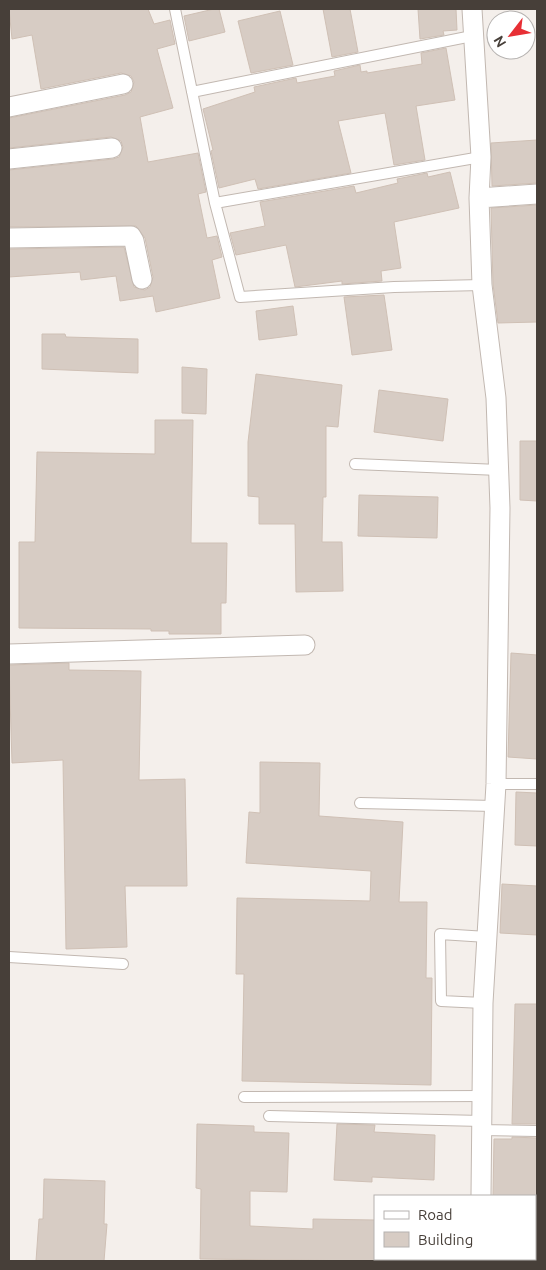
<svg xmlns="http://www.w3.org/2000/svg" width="546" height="1270" font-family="Ubuntu,sans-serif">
  <rect width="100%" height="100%" fill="#f4efeb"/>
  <path fill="#d7ccc4" stroke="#cfc0b5" d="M 9,9 L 148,9 L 154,24 L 170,20 L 175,44 L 157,49 L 173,108 L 140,117 L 148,162 L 198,153 L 206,192 L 198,194 L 207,238 L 217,236 L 222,257 L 212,260 L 220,298 L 156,312 L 153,296 L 120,301 L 116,276 L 81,280 L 80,272 L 9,277 L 9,249 L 124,247 L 134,287 L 145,290 L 150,287 L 153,277 L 145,238 L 136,226 L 9,227 L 9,170 L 113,159 L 119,157 L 123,147 L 121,141 L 111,137 L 9,148 L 9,118 L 125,95 L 131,92 L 134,82 L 131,76 L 121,73 L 41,89 L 32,35 L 12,39 Z
    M 214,9 L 219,9 L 225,32 L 189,41 L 184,16 Z
    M 323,9 L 350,9 L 358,52 L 332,57 Z
    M 418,9 L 456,9 L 457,30 L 443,31 L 444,35 L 420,39 Z
    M 280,11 L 293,65 L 251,73 L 238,21 Z
    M 446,48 L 455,100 L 416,106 L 425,160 L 394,165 L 385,113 L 338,121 L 351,173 L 258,189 L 255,179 L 219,188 L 211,151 L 213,150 L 203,109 L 255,92 L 254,87 L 296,78 L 297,83 L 335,76 L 334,71 L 360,65 L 361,72 L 367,71 L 367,73 L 422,64 L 421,53 Z
    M 537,140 L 537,183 L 492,186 L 491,143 Z
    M 450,172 L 459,208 L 394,222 L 401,268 L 381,271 L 382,281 L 342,284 L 342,281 L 295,287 L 286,245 L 236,255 L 230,233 L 265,226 L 260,202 L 354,186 L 356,193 L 398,183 L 397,179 L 427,173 L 428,177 Z
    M 537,205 L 537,322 L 498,323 L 493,284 L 491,208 Z
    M 384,295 L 392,350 L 352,355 L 344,297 Z
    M 293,306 L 297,335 L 259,340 L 256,311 Z
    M 42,334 L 65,334 L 66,337 L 138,339 L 138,373 L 42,369 Z
    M 182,367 L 207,369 L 206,414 L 182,413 Z
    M 256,374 L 342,385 L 338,427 L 326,426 L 326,497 L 323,497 L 322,542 L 342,542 L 343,591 L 296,592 L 295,524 L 259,524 L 259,497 L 248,496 L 248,442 Z
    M 379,390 L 448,399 L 443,441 L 374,432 Z
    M 155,420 L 193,420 L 191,543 L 227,543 L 226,603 L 221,603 L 221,634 L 169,634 L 169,631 L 151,631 L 151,629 L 19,628 L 19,542 L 35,542 L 37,452 L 155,454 Z
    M 520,441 L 537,441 L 537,501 L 520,500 Z
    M 359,495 L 438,497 L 437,538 L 358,536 Z
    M 511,653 L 537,655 L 537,759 L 508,757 Z
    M 69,663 L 69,670 L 141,671 L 139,780 L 185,779 L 187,886 L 125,886 L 127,947 L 66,949 L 63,760 L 12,763 L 9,665 Z
    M 260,762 L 320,763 L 319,816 L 403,822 L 399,902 L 427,902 L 426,978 L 432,978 L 431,1085 L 242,1081 L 244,974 L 236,974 L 237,898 L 370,901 L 371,871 L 246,863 L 249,812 L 260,813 Z
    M 516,792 L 537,793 L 537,846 L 515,845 Z
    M 502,884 L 537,886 L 537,935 L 500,933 Z
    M 515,1004 L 537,1004 L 537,1124 L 512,1124 Z
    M 197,1124 L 254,1126 L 254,1132 L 289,1133 L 287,1192 L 250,1191 L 250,1226 L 313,1229 L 313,1219 L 375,1220 L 375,1261 L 200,1259 L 201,1189 L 196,1188 Z
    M 337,1124 L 375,1125 L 374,1132 L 435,1135 L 434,1180 L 372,1177 L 372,1182 L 334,1180 Z
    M 512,1137 L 537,1138 L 537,1196 L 493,1196 L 494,1139 L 512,1139 Z
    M 44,1179 L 105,1181 L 104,1224 L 107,1224 L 104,1261 L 36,1261 L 39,1219 L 43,1219 Z"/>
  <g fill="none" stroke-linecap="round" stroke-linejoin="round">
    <g stroke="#c2b8b1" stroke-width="12">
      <path id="service" d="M 175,9 L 215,203 L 481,157
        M 192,92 L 472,36
        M 215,203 L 240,297 L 394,287 L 482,285
        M 355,464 L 499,470
        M 496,784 L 537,784
        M 360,803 L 494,806
        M 9,957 L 123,964
        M 483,1003 L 441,1001 L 440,934 L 487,937
        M 244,1097 L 482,1096
        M 269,1116 L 482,1121
        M 481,1130 L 537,1131
        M 480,1260 L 537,1261"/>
    </g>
    <g stroke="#c2b8b1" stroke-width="21">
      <path id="minor" d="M 472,9 L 481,157 L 479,198 L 482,285 L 496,398 L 500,508 L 496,784 L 483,1003 L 481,1196
        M 9,107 L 123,84
        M 9,159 L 112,148
        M 479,198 L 537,194
        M 9,238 L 131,236 L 134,241 L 142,279
        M 9,654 L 305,645
        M 480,1261 L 480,1259"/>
    </g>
    <use href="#service" stroke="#fff" stroke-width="10"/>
    <use href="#minor" stroke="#fff" stroke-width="19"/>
  </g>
  <rect width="546" height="1270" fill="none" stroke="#473f39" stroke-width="20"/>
  <rect x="374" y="1195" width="162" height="65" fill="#ffffff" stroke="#b5b2b0"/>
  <rect x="384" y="1211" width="25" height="8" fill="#ffffff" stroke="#b5b2b0"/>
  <text x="418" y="1220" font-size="15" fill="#473f39">Road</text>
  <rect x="384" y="1232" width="25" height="15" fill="#d7ccc4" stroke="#b5b2b0"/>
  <text x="418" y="1245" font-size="15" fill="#473f39">Building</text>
  <g transform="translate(511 35) rotate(239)"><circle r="24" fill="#ffffff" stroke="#b5b2b0"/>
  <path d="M0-4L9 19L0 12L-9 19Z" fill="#e72f35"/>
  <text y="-8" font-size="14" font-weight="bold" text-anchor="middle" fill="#473f39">N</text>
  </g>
</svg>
